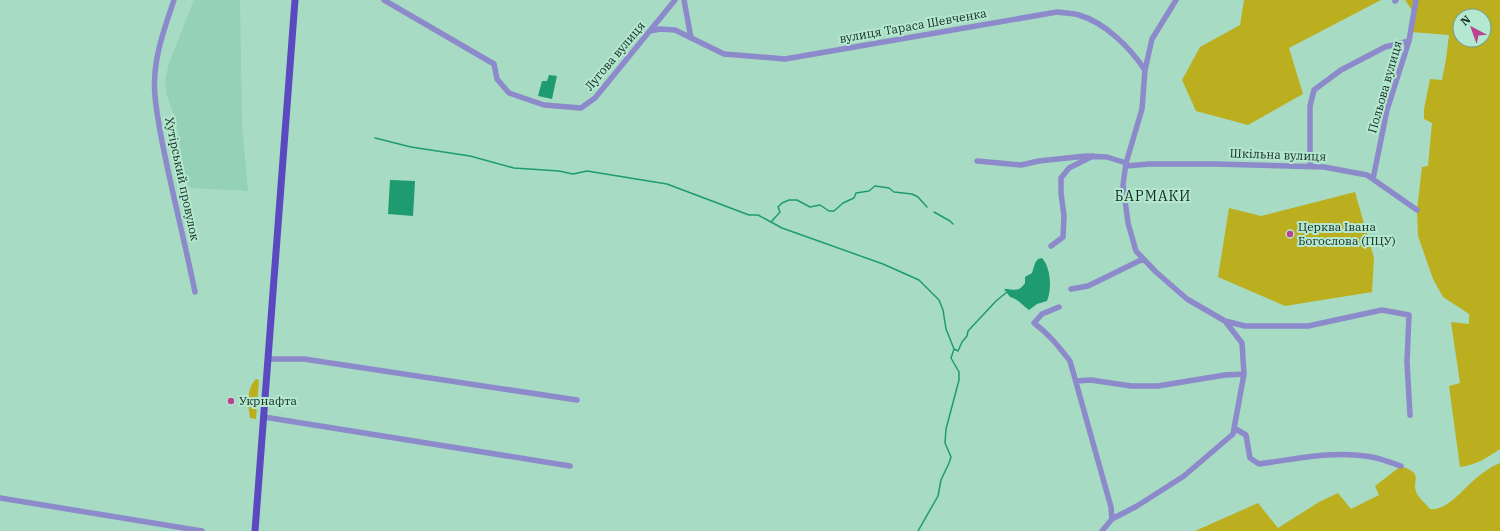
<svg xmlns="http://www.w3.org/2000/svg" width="1500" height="531" font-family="'IBM Plex Serif',serif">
  <rect width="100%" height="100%" fill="#a7dbc3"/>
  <path fill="#94d1b5" d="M 194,0 L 240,0 L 242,126 L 248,191 L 191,188 L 186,183 L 176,121 L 167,96 L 165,81 L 169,63 Z"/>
  <path fill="#bbaf20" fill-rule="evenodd" d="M 1244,0 L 1381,0 L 1289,48 L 1303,94 L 1248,125 L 1196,111 L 1182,80 L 1200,47 L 1240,25 Z
    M 1405,0 L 1500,0 L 1500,449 C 1487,458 1476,465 1460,467 L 1449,386 L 1460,383 L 1451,322 L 1469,324 L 1469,314 L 1443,297 L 1433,279 L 1418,236 L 1417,210 L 1422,167 L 1428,166 L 1432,123 L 1424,119 L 1424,109 L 1430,79 L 1442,80 L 1446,59 L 1449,35 L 1411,32 L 1416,16 ZM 1460,16 L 1484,16 L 1484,40 L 1460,40 Z
    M 1355,192 L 1374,258 L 1372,292 L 1285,306 L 1218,277 L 1229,208 L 1261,216 Z
    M 256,379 L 259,380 L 256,419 L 250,418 C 248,405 246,389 256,379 Z
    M 1500,463 L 1500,531 L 1195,531 L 1258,503 L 1278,528 L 1319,502 L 1338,493 L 1351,509 L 1379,495 L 1375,486 L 1401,466 C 1426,475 1410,480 1417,494 C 1420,499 1426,504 1430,509 C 1447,511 1462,490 1474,480 C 1482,473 1490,467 1500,463 Z"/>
  <path fill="#1e9b71" d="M 549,75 L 557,76 L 552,99 L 538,96 L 542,81 L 547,81 Z
    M 390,180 L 415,181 L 413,216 L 388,214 Z
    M 1042,258 C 1051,268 1052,289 1047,301 L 1037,304 L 1029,310 C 1022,305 1018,299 1010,297 L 1004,289 C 1015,289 1018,293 1025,283 L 1025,277 L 1032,273 L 1035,263 L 1038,259 Z"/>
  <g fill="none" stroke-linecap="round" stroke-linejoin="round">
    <path stroke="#1e9b71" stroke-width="1.5" d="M 375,138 L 411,147 L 470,156 L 514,168 L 559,171 L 573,174 L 587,171 L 667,184 L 749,215 L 758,215 L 782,228 L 883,264 L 919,280 L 939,300 L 943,310 L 946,329 L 954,349 L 951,358 L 959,372 L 959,380 L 946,429 L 945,443 L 951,457 L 949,463 L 941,480 L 938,496 L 918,531
      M 934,212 L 950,221 L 953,224
      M 771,222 L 780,212 L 778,207 L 782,203 L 789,200 L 797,200 L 810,207 L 820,205 L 829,211 L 834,211 L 843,203 L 854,198 L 856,193 L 869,191 L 875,186 L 889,188 L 894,192 L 912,194 L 918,197 L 927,207
      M 954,349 L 958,351 L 962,342 L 967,336 L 968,331 L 996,301 L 1007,292"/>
    <path stroke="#8c8acb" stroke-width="5.5" d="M 174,0 C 166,24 157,48 155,73 C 153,93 157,112 160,131 C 170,185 184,238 195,292
      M 384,0 L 494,64 L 497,79 L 509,93 L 544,105 L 581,108 L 595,98 L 675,0
      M 684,0 L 691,38
      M 1395,1 L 1396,0
      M 650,31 L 660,29 L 675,30 L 724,54 L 785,59 L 1057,12 C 1064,13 1072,13 1079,15 C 1106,23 1130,48 1145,70
      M 977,161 L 1021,165 L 1039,161 L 1086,156 L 1107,157 L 1126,163
      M 1126,166 L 1149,164 L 1214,164 L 1324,167 L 1367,175 L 1417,210
      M 1310,166 L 1310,106 L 1314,90 L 1341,70 L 1385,47 L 1409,41
      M 1373,179 L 1387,110 L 1409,41 L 1416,0
      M 1051,246 L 1063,237 L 1064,216 L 1061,193 L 1061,178 L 1069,168 L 1093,156
      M 1071,289 L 1088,286 L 1143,259
      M 1059,307 L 1042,314 L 1034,323 C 1049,334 1059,347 1070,361 L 1111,507 L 1112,519
      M 1225,321 L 1245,326 L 1308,326 L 1382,310 L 1409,315 L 1407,362 L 1410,415
      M 268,359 L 304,359 L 577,400
      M 1076,381 L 1091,380 L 1131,386 L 1158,386 L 1225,375 L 1244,374
      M 264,417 L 570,466
      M 1234,428 L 1246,435 L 1250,458 L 1259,464 C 1296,459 1335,450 1372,457 C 1382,459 1392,463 1401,466
      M 0,498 L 202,531
      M 1102,531 L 1112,519 L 1137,506 L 1184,476 L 1233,434 L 1244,374 L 1242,343 L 1225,321 L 1187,299 L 1156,272 L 1136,251 L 1128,223 L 1123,185 L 1126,163 L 1142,109 L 1145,70 L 1152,39 L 1176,0"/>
    <path stroke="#5b49c2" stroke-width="7" d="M 255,531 L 295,0"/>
  </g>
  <g fill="#bd4191" stroke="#b4e8d0" stroke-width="1.5">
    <circle cx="1290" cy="234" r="4"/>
    <circle cx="231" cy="401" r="4"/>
  </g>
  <g text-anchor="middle" stroke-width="4" stroke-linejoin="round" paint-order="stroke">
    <g font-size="12" fill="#152920" stroke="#b4e8d0">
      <text transform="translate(913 26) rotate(-10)" y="4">вулиця Тараса Шевченка</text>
      <text transform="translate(615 56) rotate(-50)" y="4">Лугова вулиця</text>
      <text transform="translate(1385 87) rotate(-74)" y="4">Польова вулиця</text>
      <text transform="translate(1278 155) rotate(2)" y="4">Шкільна вулиця</text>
      <text transform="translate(182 179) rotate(78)" y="4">Хутірський провулок</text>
    </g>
    <g font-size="12" fill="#152920" stroke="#b4e8d0" text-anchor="start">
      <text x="1298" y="231">Церква Івана<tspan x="1298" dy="14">Богослова (ПЦУ)</tspan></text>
      <text x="239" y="405">Укрнафта</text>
    </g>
    <g font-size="14" letter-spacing="1" fill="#152920" stroke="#b4e8d0">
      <text x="1153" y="201">БАРМАКИ</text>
    </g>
  </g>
  <g transform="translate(1472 28) rotate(319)"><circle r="19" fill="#b4e8d0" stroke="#749c8a"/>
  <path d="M0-3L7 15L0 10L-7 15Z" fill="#bd4191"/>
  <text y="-6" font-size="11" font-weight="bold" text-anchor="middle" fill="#152920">N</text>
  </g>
</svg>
